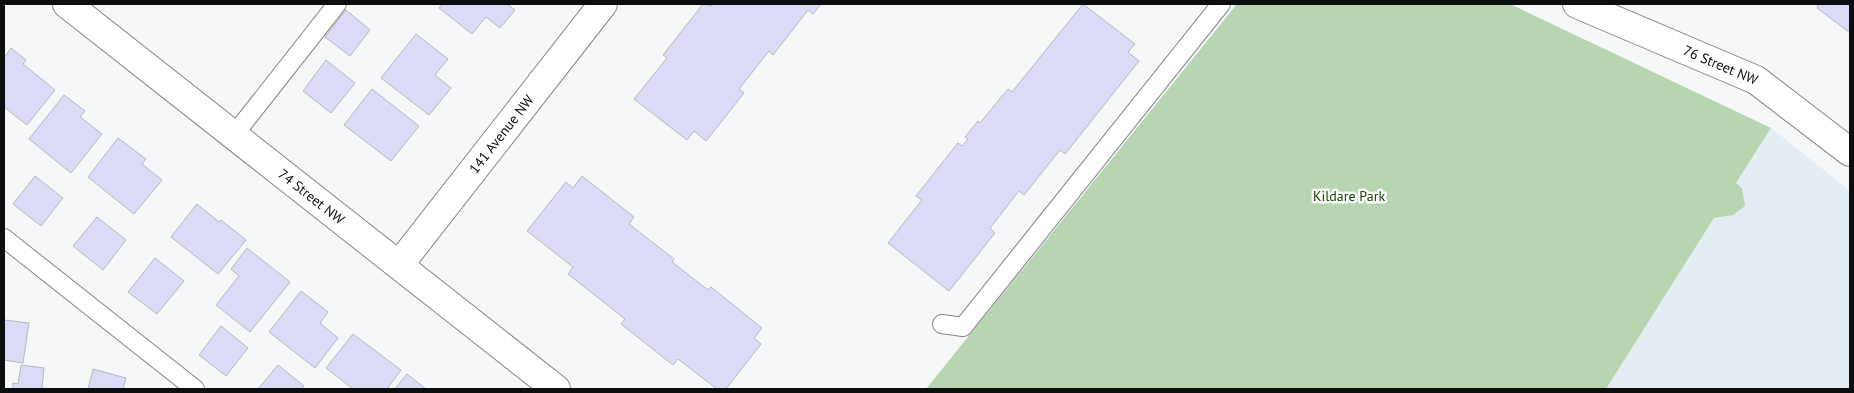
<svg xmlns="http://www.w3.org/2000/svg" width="1854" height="393" font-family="'PT Sans',sans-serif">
  <rect width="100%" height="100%" fill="#f5f7f9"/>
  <path fill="#e4edf3" d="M 1771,128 L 1850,191 L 1850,389 L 1606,389 Z"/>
  <path fill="#b8d5b1" d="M 1237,4 L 1510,4 L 1771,128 L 1736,183 L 1742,188 L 1745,206 L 1733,215 L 1714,218 L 1606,389 L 926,389 Z"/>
  <path fill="#dadbf7" stroke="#b7b7ba" d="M 442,4 L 507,4 L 515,10 L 500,28 L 486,17 L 472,34 L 439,8 Z
    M 703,4 L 711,6 L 712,4 L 821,4 L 813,14 L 808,10 L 773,55 L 769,51 L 739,89 L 744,93 L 706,141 L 694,131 L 687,140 L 634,99 L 667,58 L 663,55 Z
    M 1083,4 L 1135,44 L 1128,52 L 1139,61 L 1065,154 L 1060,150 L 1024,195 L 1019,191 L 990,228 L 995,233 L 949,291 L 888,243 L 922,200 L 916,196 L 958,143 L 962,146 L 968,139 L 965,137 L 978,121 L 980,123 L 1008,89 L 1012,92 Z
    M 1817,4 L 1850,4 L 1850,33 L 1817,8 L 1818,5 Z
    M 346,10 L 370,30 L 350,56 L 325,37 Z
    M 416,34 L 448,59 L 435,75 L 451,88 L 429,115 L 381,78 Z
    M 11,48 L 26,60 L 23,64 L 55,90 L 27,125 L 4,107 L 4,58 Z
    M 326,60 L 355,83 L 331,113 L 303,91 Z
    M 372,89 L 419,126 L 391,161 L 344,125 Z
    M 64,95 L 85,111 L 80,117 L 102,134 L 71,173 L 29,139 Z
    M 118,138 L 146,159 L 142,164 L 162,180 L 134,214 L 88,177 Z
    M 35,176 L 63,198 L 41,226 L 13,204 Z
    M 582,176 L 634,217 L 629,224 L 674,259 L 672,262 L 708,290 L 711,287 L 762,328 L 754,338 L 761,344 L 726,389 L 717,389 L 678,359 L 673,365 L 621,324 L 625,319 L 568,274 L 573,267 L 527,231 L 566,182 L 573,188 Z
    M 197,204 L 219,222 L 221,220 L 246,240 L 218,274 L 171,237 Z
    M 97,217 L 126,240 L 103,270 L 73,246 Z
    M 247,248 L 290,282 L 250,332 L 216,305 L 239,276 L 231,269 Z
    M 155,258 L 184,281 L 157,314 L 128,292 Z
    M 301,291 L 328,312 L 320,323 L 338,338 L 315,368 L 269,332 Z
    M 4,320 L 29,323 L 23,363 L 4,360 Z
    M 221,326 L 248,348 L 226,376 L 199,355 Z
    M 353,334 L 401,370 L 387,389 L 353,389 L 326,368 Z
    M 21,365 L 44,368 L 42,388 L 50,389 L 13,389 L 13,383 L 18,384 Z
    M 278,365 L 304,386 L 301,389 L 258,389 Z
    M 93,369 L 126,378 L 123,389 L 88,389 Z
    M 407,374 L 426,389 L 395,389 Z"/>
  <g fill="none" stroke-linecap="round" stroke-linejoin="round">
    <g stroke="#858789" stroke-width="20">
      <path id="service" d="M 234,135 L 337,4
        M 4,238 L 195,389
        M 942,324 L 963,327 L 1221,4"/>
    </g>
    <g stroke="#858789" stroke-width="30">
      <g id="minor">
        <path id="s1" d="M 1577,4 L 1756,80 L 1850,152"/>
      </g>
    </g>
    <g stroke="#858789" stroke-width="30">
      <g id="tertiary">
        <path id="s2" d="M 67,4 L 556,389"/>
        <path id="s3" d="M 399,265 L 603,4"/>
      </g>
    </g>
    <use href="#service" stroke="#fff" stroke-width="18"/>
    <use href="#minor" stroke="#fff" stroke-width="28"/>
    <use href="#tertiary" stroke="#fff" stroke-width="28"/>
  </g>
  <g text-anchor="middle" stroke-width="5" stroke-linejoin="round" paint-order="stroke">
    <g font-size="14" fill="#0c0d0e" stroke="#fff">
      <text dy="5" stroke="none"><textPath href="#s1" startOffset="156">76 Street NW</textPath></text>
      <text dy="5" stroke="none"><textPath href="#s3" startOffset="166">141 Avenue NW</textPath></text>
      <text dy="5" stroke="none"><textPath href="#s2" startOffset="311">74 Street NW</textPath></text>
    </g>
    <g font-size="14" fill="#124105" stroke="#fff">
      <text x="1349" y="201">Kildare Park</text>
    </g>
  </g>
  <rect width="1854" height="393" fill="none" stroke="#0c0d0e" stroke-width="10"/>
</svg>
